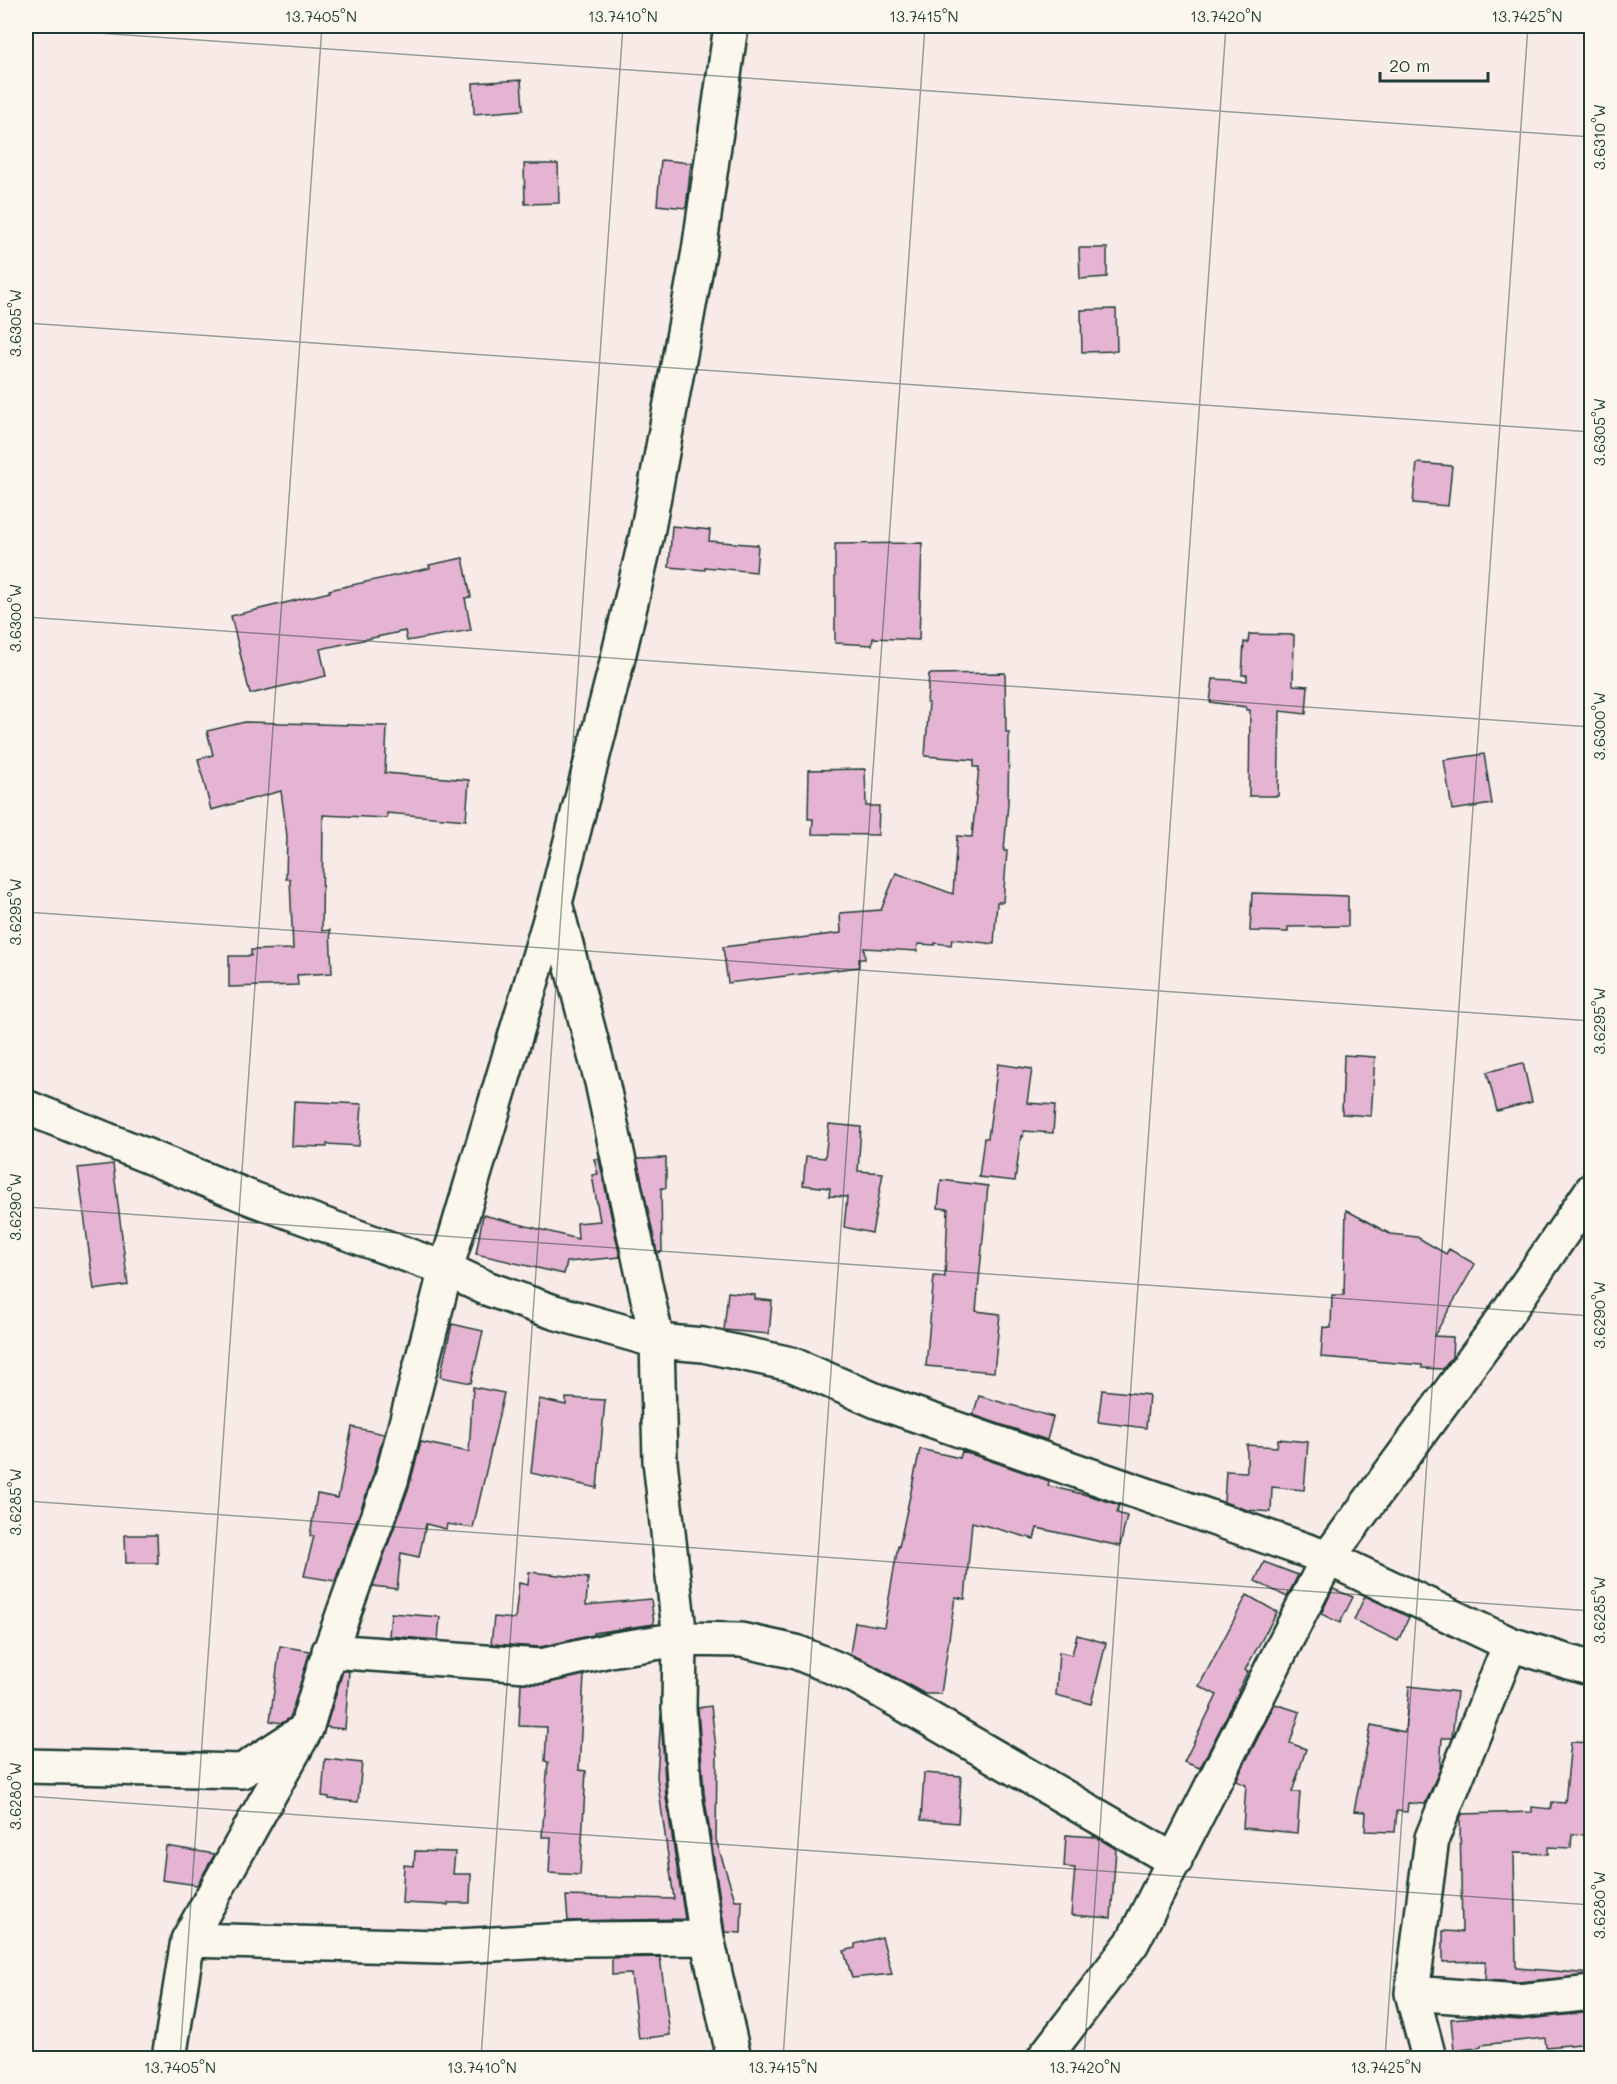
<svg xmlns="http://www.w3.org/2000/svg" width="1617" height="2084" font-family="Mali,sans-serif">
  <rect width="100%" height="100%" fill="#f7eae7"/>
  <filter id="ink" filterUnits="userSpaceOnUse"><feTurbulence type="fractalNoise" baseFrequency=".0167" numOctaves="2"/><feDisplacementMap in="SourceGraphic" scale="12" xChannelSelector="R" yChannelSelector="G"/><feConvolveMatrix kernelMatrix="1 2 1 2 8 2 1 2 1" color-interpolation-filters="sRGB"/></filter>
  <g filter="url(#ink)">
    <path fill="#e6b4d3" stroke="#1f3d34" stroke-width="1.5" d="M 521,80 L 523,110 L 474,114 L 473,83 Z
      M 661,160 L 691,163 L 686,208 L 657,205 Z
      M 524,164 L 558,164 L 559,203 L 525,204 Z
      M 1079,248 L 1107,248 L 1107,277 L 1080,279 Z
      M 1116,309 L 1117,351 L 1082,352 L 1081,310 Z
      M 1417,463 L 1452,466 L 1448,506 L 1413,503 Z
      M 672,526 L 710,530 L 709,541 L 758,545 L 756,572 L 705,567 L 705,570 L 669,567 Z
      M 922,543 L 919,640 L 873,638 L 872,645 L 835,643 L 835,544 Z
      M 463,558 L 471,597 L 465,598 L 471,630 L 407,641 L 405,631 L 320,649 L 326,676 L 250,694 L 231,616 L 330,592 L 329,590 L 430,568 L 429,565 Z
      M 1249,634 L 1294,635 L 1293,685 L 1308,686 L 1306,714 L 1280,711 L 1278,796 L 1249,796 L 1250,710 L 1246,710 L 1246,707 L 1210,702 L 1213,679 L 1247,681 L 1247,675 L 1242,675 L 1244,642 L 1248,643 Z
      M 1005,673 L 1006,732 L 1009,732 L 1008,803 L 1004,851 L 1007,851 L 1003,902 L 997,902 L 994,944 L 952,939 L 951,945 L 935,943 L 935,945 L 918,944 L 917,951 L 864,948 L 865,959 L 859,959 L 859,967 L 728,983 L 723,947 L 841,933 L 840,913 L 881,910 L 896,873 L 953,894 L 957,836 L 972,837 L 979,767 L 974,767 L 974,760 L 925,756 L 929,703 L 927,703 L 929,674 Z
      M 245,722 L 387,726 L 385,773 L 469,780 L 466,820 L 387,813 L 387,818 L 323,815 L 322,931 L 330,930 L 332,973 L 297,975 L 298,985 L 229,987 L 229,956 L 251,956 L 251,950 L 293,949 L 290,879 L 286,879 L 287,836 L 281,791 L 211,810 L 198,759 L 213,755 L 207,731 Z
      M 1484,754 L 1492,804 L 1452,810 L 1444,760 Z
      M 865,769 L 866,806 L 879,806 L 878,835 L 812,834 L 813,819 L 808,819 L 809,770 Z
      M 1252,893 L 1348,896 L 1348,926 L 1288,927 L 1288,932 L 1250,931 Z
      M 1344,1055 L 1375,1057 L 1371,1116 L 1342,1114 Z
      M 1523,1063 L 1532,1102 L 1497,1111 L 1487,1072 Z
      M 998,1064 L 1032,1069 L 1027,1103 L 1055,1105 L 1053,1133 L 1024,1131 L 1023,1137 L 1021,1136 L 1015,1181 L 979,1177 L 984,1138 L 988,1138 Z
      M 294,1101 L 362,1104 L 359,1146 L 327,1144 L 327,1147 L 292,1146 Z
      M 829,1124 L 861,1127 L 858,1171 L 883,1173 L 872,1233 L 844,1227 L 847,1197 L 829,1196 L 830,1188 L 803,1185 L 806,1156 L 825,1158 Z
      M 666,1158 L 666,1188 L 661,1188 L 662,1252 L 657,1253 L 637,1159 Z
      M 594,1159 L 599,1159 L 620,1257 L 567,1262 L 564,1274 L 476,1254 L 483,1215 L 578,1239 L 577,1223 L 600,1221 L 592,1175 L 598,1174 Z
      M 113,1164 L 128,1285 L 94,1290 L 78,1168 Z
      M 941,1180 L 988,1186 L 976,1311 L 1000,1314 L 994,1372 L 926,1366 L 934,1276 L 945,1277 L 948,1209 L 938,1208 Z
      M 1346,1210 L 1390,1234 L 1417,1237 L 1446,1254 L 1449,1249 L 1475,1264 L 1434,1336 L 1453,1337 L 1452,1357 L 1443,1369 L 1422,1368 L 1422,1365 L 1321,1357 L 1323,1327 L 1331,1328 L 1332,1295 L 1344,1295 Z
      M 728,1292 L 755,1295 L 755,1299 L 772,1301 L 769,1334 L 724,1330 Z
      M 452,1324 L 483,1331 L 471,1383 L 440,1377 Z
      M 473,1387 L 504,1393 L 473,1528 L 447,1524 L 446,1529 L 426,1524 L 419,1557 L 401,1553 L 397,1589 L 373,1586 L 409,1487 L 421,1442 L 469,1452 Z
      M 1102,1390 L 1149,1395 L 1146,1428 L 1098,1422 Z
      M 979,1396 L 1053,1417 L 1047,1440 L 973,1415 Z
      M 566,1398 L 605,1400 L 597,1488 L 531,1473 L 539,1399 L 566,1405 Z
      M 352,1427 L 384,1434 L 373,1475 L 335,1581 L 304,1576 L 314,1536 L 310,1536 L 317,1494 L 338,1498 Z
      M 1278,1439 L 1308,1442 L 1304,1490 L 1272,1487 L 1271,1512 L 1247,1510 L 1224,1502 L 1226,1471 L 1247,1472 L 1247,1445 L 1277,1447 Z
      M 920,1449 L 960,1458 L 962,1451 L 1049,1481 L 1048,1486 L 1091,1496 L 1119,1505 L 1117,1513 L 1127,1516 L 1120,1546 L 1037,1528 L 1034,1539 L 972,1522 L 965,1599 L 955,1597 L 941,1694 L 925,1694 L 866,1661 L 850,1654 L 855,1622 L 884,1627 L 898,1546 L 899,1547 Z
      M 125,1535 L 157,1535 L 158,1563 L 126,1563 Z
      M 1264,1562 L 1298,1575 L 1287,1597 L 1255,1581 Z
      M 529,1572 L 588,1578 L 586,1605 L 651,1599 L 654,1624 L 593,1633 L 593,1635 L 540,1647 L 491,1644 L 494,1617 L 515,1619 L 519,1583 L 528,1585 Z
      M 1333,1589 L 1353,1597 L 1340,1623 L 1321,1614 Z
      M 1247,1595 L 1277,1612 L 1245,1670 L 1248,1671 L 1238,1691 L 1239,1692 L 1200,1768 L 1184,1762 L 1217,1695 L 1199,1686 Z
      M 1365,1596 L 1409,1617 L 1398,1641 L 1354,1620 Z
      M 391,1613 L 440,1617 L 438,1640 L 389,1636 Z
      M 1077,1635 L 1106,1643 L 1091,1704 L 1056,1695 L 1059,1652 L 1072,1655 Z
      M 280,1646 L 310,1651 L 290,1718 L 282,1723 L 270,1721 Z
      M 343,1671 L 349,1671 L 345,1729 L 326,1727 Z
      M 584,1675 L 579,1770 L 586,1771 L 580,1875 L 549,1873 L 551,1837 L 542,1837 L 548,1762 L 545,1761 L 547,1727 L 519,1726 L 521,1683 L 545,1684 Z
      M 1409,1686 L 1457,1692 L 1452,1738 L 1442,1738 L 1440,1769 L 1425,1804 L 1408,1803 L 1407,1812 L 1397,1811 L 1395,1832 L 1365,1831 L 1366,1812 L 1354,1811 L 1371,1725 L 1405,1732 Z
      M 1275,1704 L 1300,1712 L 1290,1743 L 1306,1749 L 1292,1792 L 1300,1792 L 1297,1833 L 1243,1828 L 1246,1785 L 1236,1781 Z
      M 711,1706 L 717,1756 L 716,1840 L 735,1900 L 742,1900 L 741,1933 L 725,1932 L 704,1793 L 698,1708 Z
      M 661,1715 L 666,1798 L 685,1919 L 568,1921 L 566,1896 L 674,1899 L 657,1777 Z
      M 1571,1742 L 1592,1743 L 1592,1835 L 1572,1834 L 1571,1848 L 1548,1847 L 1548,1854 L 1514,1853 L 1516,1968 L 1592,1974 L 1592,1975 L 1518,1982 L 1485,1980 L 1486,1961 L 1443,1962 L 1443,1931 L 1462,1932 L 1460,1819 L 1462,1814 L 1532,1812 L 1532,1807 L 1551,1809 L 1552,1802 L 1565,1803 Z
      M 325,1759 L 362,1763 L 358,1802 L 329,1799 L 329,1797 L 322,1796 Z
      M 924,1773 L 961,1776 L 958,1823 L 921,1820 Z
      M 1066,1835 L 1096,1837 L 1116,1849 L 1111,1918 L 1071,1915 L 1075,1868 L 1064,1867 Z
      M 166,1846 L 215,1854 L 197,1885 L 162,1880 Z
      M 415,1851 L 455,1852 L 453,1874 L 471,1874 L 470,1903 L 448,1903 L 448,1905 L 402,1903 L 404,1865 L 414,1866 Z
      M 882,1937 L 892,1974 L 852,1978 L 844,1951 L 855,1948 L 855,1944 Z
      M 660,1957 L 670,2035 L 639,2039 L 631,1974 L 612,1975 L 612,1958 Z
      M 1592,2012 L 1592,2043 L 1546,2047 L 1545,2038 L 1481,2045 L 1481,2047 L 1454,2051 L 1451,2019 L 1476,2017 L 1520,2020 Z"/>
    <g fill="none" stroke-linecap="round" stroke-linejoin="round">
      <g stroke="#1f3d34" stroke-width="38">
        <path id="street" d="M 555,903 L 602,1082 L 657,1341 L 660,1461 L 680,1639 L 679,1708 L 685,1795 L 707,1938
          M 26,1107 L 256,1200 L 446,1269 L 486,1288 L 554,1312 L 657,1341 L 703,1345 L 791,1364 L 879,1402 L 1328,1558 L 1510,1644 L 1592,1669
          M 329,1651 L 541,1666 L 610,1650 L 680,1639 L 741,1640 L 796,1652 L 857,1677 L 1175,1861
          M 26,1766 L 242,1771 L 302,1732
          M 188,1940 L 439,1947 L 584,1939 L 707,1938 L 734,2058
          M 1412,1993 L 1518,2001 L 1592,1993
          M 169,2058 L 188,1940 L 306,1729 L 325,1665 L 391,1481 L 446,1269 L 555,903 L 616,666 L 647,534 L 699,251 L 731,26
          M 1044,2058 L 1132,1943 L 1328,1558 L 1499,1325 L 1592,1190
          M 1429,2058 L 1412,1993 L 1432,1838 L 1510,1644"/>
      </g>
      <use href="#street" stroke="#fbf7ec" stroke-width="33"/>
    </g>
  </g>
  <path fill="none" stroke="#1f3d34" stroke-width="1.5" stroke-opacity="0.45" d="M 26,28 L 1592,137M 26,323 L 1592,432M 26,617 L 1592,727M 26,912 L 1592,1021M 26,1207 L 1592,1316M 26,1501 L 1592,1611M 26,1796 L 1592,1905M 180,2058 L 322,26M 481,2058 L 623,26M 783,2058 L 925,26M 1084,2058 L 1226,26M 1385,2058 L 1528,26"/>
  <rect width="1617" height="2084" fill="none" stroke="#fbf7ec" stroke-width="66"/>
  <path d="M1380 72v9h108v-9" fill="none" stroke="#1f3d34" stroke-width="3"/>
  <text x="1389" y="72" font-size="18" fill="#1f3d34" stroke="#fbf7ec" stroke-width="4.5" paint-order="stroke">20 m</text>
  <rect x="33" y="33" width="1551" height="2018" fill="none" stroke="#1f3d34" stroke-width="2"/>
  <g font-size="15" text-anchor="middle" fill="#1f3d34">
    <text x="321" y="22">13.7405°N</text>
    <text x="623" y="22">13.7410°N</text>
    <text x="924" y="22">13.7415°N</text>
    <text x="1226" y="22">13.7420°N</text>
    <text x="1527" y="22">13.7425°N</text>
    <text transform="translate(1600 137) rotate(-90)" y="5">3.6310°W</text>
    <text transform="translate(16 323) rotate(-90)" y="5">3.6305°W</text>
    <text transform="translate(1600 432) rotate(-90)" y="5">3.6305°W</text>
    <text transform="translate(16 618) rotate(-90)" y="5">3.6300°W</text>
    <text transform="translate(1600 726) rotate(-90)" y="5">3.6300°W</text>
    <text transform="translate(16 912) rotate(-90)" y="5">3.6295°W</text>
    <text transform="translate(1600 1021) rotate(-90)" y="5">3.6295°W</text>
    <text transform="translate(16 1207) rotate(-90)" y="5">3.6290°W</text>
    <text transform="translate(1600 1315) rotate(-90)" y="5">3.6290°W</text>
    <text transform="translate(16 1502) rotate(-90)" y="5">3.6285°W</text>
    <text transform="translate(1600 1610) rotate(-90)" y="5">3.6285°W</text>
    <text transform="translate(16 1796) rotate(-90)" y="5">3.6280°W</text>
    <text transform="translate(1600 1905) rotate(-90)" y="5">3.6280°W</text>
    <text x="180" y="2073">13.7405°N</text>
    <text x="482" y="2073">13.7410°N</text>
    <text x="783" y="2073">13.7415°N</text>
    <text x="1085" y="2073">13.7420°N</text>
    <text x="1386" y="2073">13.7425°N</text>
  </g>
</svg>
